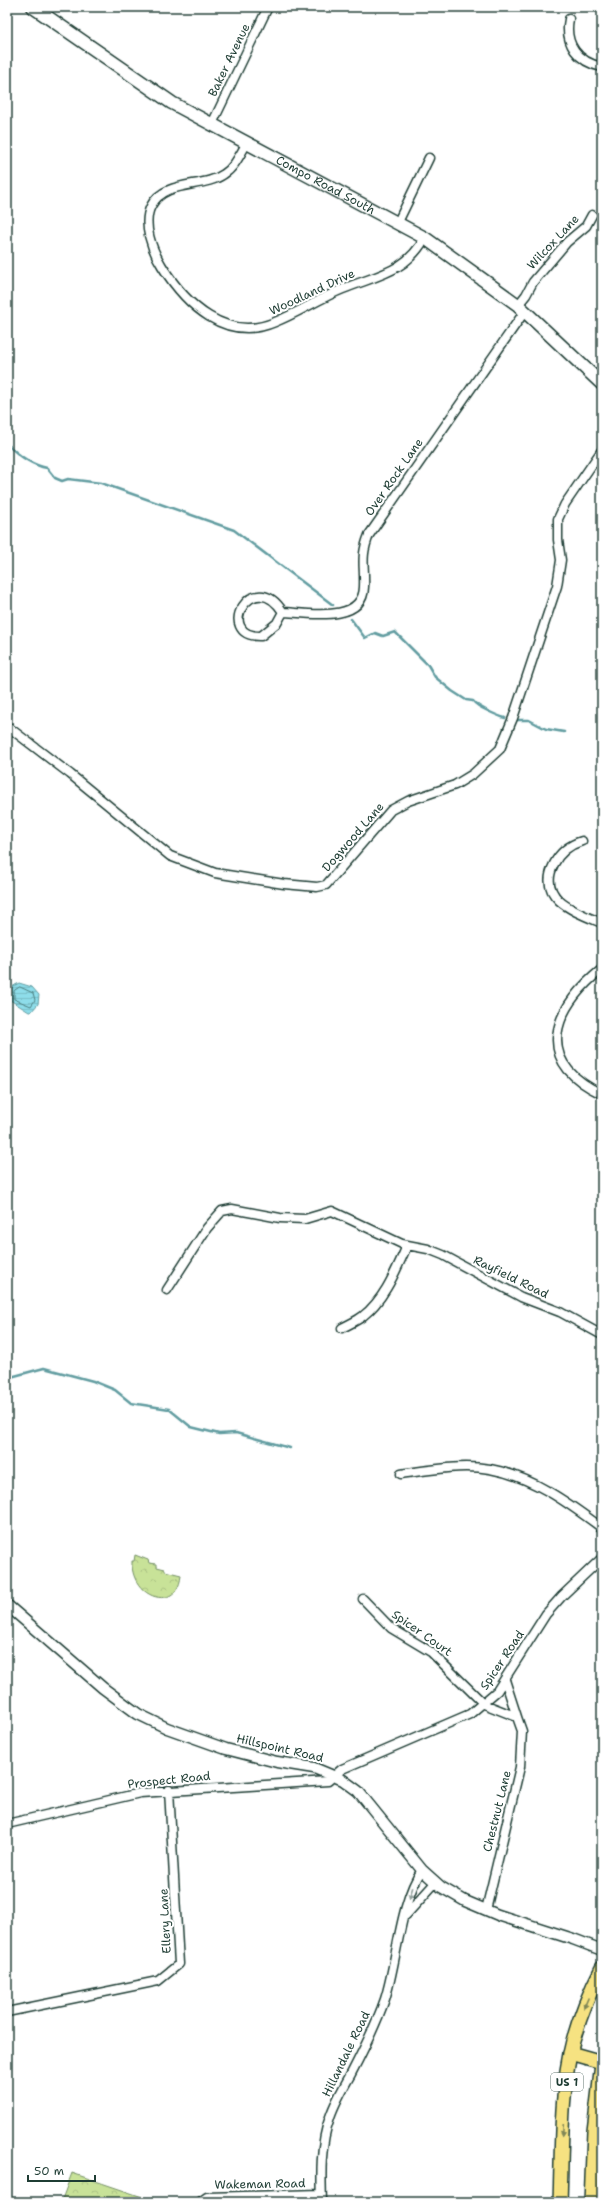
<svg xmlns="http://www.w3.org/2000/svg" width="609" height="2209" font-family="'Shantell Sans',sans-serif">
  <defs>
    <pattern id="forest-crowns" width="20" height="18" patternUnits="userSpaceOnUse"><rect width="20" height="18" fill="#c8e298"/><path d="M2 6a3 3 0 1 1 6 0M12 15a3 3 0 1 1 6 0" fill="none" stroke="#abc384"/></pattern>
    <pattern id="water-rules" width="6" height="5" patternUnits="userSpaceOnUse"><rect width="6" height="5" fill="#8eddea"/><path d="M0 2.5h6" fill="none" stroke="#7abfc9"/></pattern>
  </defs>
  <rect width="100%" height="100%" fill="#fff"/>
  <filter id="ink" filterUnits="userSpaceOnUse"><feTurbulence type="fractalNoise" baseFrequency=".025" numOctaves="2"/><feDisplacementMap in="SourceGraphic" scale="8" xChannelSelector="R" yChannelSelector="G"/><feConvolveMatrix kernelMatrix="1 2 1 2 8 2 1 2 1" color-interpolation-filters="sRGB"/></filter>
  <g filter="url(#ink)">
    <path fill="url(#forest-crowns)" stroke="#749066" d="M 135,1555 L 148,1560 L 149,1563 L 157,1564 L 157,1567 L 165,1569 L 165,1571 L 181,1575 C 178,1614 130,1598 132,1561 L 134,1561 Z
      M 72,2173 L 157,2202 L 61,2202 Z"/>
    <path fill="url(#water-rules)" stroke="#629da1" d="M 19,983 L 32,987 L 39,995 L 38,1004 L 31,1012 L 29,1012 L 10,1000 L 10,988 Z"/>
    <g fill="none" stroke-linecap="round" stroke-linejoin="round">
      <path stroke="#4b7d7d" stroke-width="1" d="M 20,987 L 33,993 L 35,1000 L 31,1006 L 14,999 L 14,991 Z"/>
      <path stroke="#629da1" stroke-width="2.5" d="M 7,444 C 18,455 31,465 47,468 L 55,478 L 62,481 L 68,479 L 101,483 L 234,530 L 333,605
        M 351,619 L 365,638 L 375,633 L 383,636 L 395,632 L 428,665 L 435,677 L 452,691 L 466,700 L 473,701 C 477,707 498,716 505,718
        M 515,720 L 529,720 L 546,729 L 564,732
        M 7,1378 L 44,1368 L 93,1381 L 115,1390 L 131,1403 L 169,1409 L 191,1427 L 219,1434 L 236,1433 L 290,1448"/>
      <g stroke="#1f3d34" stroke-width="11">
        <path id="minor" d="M 569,19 C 564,44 578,62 602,67
          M 212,124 L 268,7
          M 247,143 C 240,154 235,167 224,174 C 203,189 165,179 151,206 C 142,224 152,250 162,266 C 186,305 226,343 275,322 C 298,313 320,298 343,289 C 377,275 405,273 425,238
          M 398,222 L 429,158
          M 518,305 L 526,295 L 533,282 L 567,242 L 586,226 L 592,215
          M 283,612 C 253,564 213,637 261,636 L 277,623 L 283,612 C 307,613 363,624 364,587 C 365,565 360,558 369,535 L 525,311
          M 7,726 L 70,774 L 170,856 L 215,873 L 284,884 L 317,887 L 326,885 L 391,810 L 408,801 L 455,785 L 473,774 L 500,749 L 513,718 L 557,586 L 561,560 L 558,540 L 558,519 L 565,504 L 602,450
          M 582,841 C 569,845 560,852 554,864 C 536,899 576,912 602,923
          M 602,969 C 553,1009 532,1061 602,1094
          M 167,1290 L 207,1228 L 222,1211 L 232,1209 L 280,1218 L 305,1219 L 332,1211 L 402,1244 L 428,1249 L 443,1255 L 521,1297 L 560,1312 L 602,1335
          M 342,1328 C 349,1324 357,1321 363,1316 C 385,1299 396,1270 407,1246
          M 401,1474 C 429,1470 461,1464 490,1469 C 533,1477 567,1502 602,1528
          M 363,1599 L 391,1628 L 431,1652 L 484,1704 L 517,1717 L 522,1731 L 520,1767 L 486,1910
          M 505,1680 L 517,1717
          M 7,1824 L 140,1793 L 328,1781 L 342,1769 L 470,1714 L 497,1691 L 546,1614 L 562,1596 L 602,1558
          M 406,1915 L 435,1883
          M 7,2012 L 158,1981 L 179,1964 L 169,1790
          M 200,2202 L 207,2197 L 321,2194
          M 322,2202 C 321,2174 320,2144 330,2117 C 335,2102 343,2088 351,2074 C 364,2049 376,2025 385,1999 C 397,1962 400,1901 422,1870"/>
      </g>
      <g stroke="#1f3d34" stroke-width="13">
        <path id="tertiary" d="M 7,1605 L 103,1688 L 138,1714 L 167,1728 L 226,1749 L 277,1762 L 314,1768 L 343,1780 L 358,1791 L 422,1870 L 441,1887 L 465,1901 L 498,1915 L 573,1939 L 602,1950"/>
      </g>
      <g stroke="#1f3d34" stroke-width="15">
        <g id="secondary">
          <path id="s1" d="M 33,7 L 172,103 L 425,238 L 518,305 L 602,384"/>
        </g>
      </g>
      <g stroke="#1f3d34" stroke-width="16">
        <path id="primary" d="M 570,2053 L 602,2062
          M 560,2202 C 562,2151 560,2090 573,2041 C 580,2016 590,1991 602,1968
          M 591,2202 L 594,2131 L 602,2064"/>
      </g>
      <use href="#minor" stroke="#fff" stroke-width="8"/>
      <use href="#tertiary" stroke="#fff" stroke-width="10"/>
      <use href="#secondary" stroke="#fff" stroke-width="12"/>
      <use href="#primary" stroke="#f6e281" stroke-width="13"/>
    </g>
    <defs><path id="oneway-solid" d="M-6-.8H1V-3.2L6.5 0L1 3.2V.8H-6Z"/></defs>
    <use fill="#8f9e9a" href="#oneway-solid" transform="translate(411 1893) rotate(107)"/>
    <g fill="#808757">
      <use href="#oneway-solid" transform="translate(586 2003) rotate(113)"/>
      <use href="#oneway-solid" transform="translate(563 2130) rotate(93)"/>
    </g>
  </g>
  <g text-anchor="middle" stroke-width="4" stroke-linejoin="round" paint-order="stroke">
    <rect fill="#fff" stroke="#627771" stroke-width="1" x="551" y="2073" width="32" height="18" rx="3"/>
    <g font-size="11" font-weight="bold" fill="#1f3d34">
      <text x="567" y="2086">US 1</text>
    </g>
    <g font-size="12" fill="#1f3d34" stroke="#fff">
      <text transform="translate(229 60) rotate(-64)" y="4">Baker Avenue</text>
      <text dy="4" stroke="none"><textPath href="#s1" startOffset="343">Compo Road South</textPath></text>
      <text transform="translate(553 242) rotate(-47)" y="4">Wilcox Lane</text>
      <text transform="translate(312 292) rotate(-25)" y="4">Woodland Drive</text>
      <text transform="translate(394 477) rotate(-55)" y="4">Over Rock Lane</text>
      <text transform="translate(353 837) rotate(-49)" y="4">Dogwood Lane</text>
      <text transform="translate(511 1277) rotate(26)" y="4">Rayfield Road</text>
      <text transform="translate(422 1633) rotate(35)" y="4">Spicer Court</text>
      <text transform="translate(502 1660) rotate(-56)" y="4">Spicer Road</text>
      <text transform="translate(280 1748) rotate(13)" y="4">Hillspoint Road</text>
      <text transform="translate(169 1780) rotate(-6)" y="4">Prospect Road</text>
      <text transform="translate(497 1811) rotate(-76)" y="4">Chestnut Lane</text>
      <text transform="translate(165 1921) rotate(-93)" y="4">Ellery Lane</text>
      <text transform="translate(346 2054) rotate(-64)" y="4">Hillandale Road</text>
      <text transform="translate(260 2184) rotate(-1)" y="4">Wakeman Road</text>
    </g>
  </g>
  <rect width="609" height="2209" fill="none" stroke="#fff" stroke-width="24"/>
  <rect x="12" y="12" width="585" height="2185" fill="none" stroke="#1f3d34" stroke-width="1.5" filter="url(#ink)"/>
  <path d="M28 2175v6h67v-6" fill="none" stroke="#1f3d34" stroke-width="2"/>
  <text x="34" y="2175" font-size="12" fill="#1f3d34" stroke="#ffffff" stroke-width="3" paint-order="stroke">50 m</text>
</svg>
